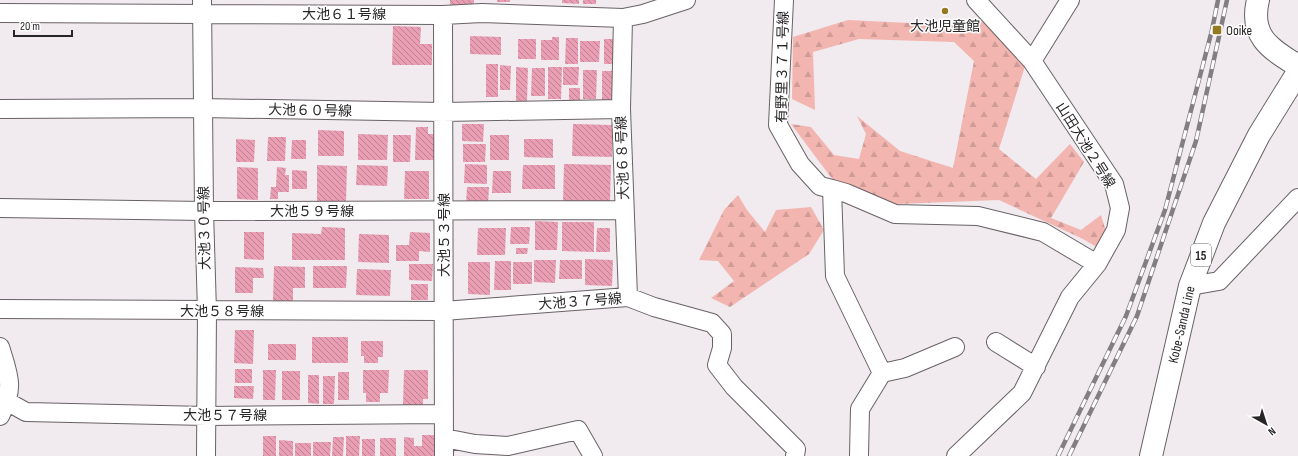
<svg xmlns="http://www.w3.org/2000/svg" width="1298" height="456" font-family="'Sofia Sans Condensed','Noto Sans JP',sans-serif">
  <defs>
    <pattern id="forest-firs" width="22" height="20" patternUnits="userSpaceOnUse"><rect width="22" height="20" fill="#f2b5b0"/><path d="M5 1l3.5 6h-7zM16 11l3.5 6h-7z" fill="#d09c97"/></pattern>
    <pattern id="building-back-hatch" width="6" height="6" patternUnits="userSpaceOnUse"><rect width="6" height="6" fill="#ea9eb4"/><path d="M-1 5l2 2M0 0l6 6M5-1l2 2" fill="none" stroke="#be8192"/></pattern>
  </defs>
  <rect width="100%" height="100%" fill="#f1eaef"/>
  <path fill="url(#forest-firs)" d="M 848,20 L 950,25 L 968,29 L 986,20 L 1026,63 L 999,149 L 1036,179 L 1070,144 L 1084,162 L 1051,218 L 1081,230 L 1101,215 L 1107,235 L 1100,249 L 1083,239 L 999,200 L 896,204 L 836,184 L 791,124 L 811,127 L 834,155 L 859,159 L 866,134 L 857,116 L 900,151 L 953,168 L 974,61 L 954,42 L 859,39 L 813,52 L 815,110 L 792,99 L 793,37 Z
    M 738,195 L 747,210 L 765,232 L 776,210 L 811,207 L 824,230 L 809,254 L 730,307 L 711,298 L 734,281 L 718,261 L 699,260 L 724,210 Z"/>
  <path fill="url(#building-back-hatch)" d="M 450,0 L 474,0 L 474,6 L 450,6 Z
    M 497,0 L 510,0 L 510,2 L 497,2 Z
    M 562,0 L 579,0 L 579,4 L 562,3 Z
    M 583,0 L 596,0 L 596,4 L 583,4 Z
    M 393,26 L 421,27 L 420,44 L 432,44 L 432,65 L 392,65 Z
    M 470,36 L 501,37 L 501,55 L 470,54 Z
    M 552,37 L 559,37 L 559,60 L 541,60 L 541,40 L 552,40 Z
    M 566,38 L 578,38 L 578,64 L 565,64 Z
    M 518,39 L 536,39 L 536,59 L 518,59 Z
    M 604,39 L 618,39 L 618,64 L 604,64 Z
    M 580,41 L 600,41 L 599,62 L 580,62 Z
    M 486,64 L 498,64 L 498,97 L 486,97 Z
    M 500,65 L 511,66 L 510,90 L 500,90 Z
    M 516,67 L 528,68 L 527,102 L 516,102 Z
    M 548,67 L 562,67 L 561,99 L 548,99 Z
    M 563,67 L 579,67 L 578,85 L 563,85 Z
    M 532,68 L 545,68 L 545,96 L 531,96 Z
    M 583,70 L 597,70 L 596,99 L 583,99 Z
    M 602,71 L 615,71 L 615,101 L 602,101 Z
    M 569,88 L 580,88 L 580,103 L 569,103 Z
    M 462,124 L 484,124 L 483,142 L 462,141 Z
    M 573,124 L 612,125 L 612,157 L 572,156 Z
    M 416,127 L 428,127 L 428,134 L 434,134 L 434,160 L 415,160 Z
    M 318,130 L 344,131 L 344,156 L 318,156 Z
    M 358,134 L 388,135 L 387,160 L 358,160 Z
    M 393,135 L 411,135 L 410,162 L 393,162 Z
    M 490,135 L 509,135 L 509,160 L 490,160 Z
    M 268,137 L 286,137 L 285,161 L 267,161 Z
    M 236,139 L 255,140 L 254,162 L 236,162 Z
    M 524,139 L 553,139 L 553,158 L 524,157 Z
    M 292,140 L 306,140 L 306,159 L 291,159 Z
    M 463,144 L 486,144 L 485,162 L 463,162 Z
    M 465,164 L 487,165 L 487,184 L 464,183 Z
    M 564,164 L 611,165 L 610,201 L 563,201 Z
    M 317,165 L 347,166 L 346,202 L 317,202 Z
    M 357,165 L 388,166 L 387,186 L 356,185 Z
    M 523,165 L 555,165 L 555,189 L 522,189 Z
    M 237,167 L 258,168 L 258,200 L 237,199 Z
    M 277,167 L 286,168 L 285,175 L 289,175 L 289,192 L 278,192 L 278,199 L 270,199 L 271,187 L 276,187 Z
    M 292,170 L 307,171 L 307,189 L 292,189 Z
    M 405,171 L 429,171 L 429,199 L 404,199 Z
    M 493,171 L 511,171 L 511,193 L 492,193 Z
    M 467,187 L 489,187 L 488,205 L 466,204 Z
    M 535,221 L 558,222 L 557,250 L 535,250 Z
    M 562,222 L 594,222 L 594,252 L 562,251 Z
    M 322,227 L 345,228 L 345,260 L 292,260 L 292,233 L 321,234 Z
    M 511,227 L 530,227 L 529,244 L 510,244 Z
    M 478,228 L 506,228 L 505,255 L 477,255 Z
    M 597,228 L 610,228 L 610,252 L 596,252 Z
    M 244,232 L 264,232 L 264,260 L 244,259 Z
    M 410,232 L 430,233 L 430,252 L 419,251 L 419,261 L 396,261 L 396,245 L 409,245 Z
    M 359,234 L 389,235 L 389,263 L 358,262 Z
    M 516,248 L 528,248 L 527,254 L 516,254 Z
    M 585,259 L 613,260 L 612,286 L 585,285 Z
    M 534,260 L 556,260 L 555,283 L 534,282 Z
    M 560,260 L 582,260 L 582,279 L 559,279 Z
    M 495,261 L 511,261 L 511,290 L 494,290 Z
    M 468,262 L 490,262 L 490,295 L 468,294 Z
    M 513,262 L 532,262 L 532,284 L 513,284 Z
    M 409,264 L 433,264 L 432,281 L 409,280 Z
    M 274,266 L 305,267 L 305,288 L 293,288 L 293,301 L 273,301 Z
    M 313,266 L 347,266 L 346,288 L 313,288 Z
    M 235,267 L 263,268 L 264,278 L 253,278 L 253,293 L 235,293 Z
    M 357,269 L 391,270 L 390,296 L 356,295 Z
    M 411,284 L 428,284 L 428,300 L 411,300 Z
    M 235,330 L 254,330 L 253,364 L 234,363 Z
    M 312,337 L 348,337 L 348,363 L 312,363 Z
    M 361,341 L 383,341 L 383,357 L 378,357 L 378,363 L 364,363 L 364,356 L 361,356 Z
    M 268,344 L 296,344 L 296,360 L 268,360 Z
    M 235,369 L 252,369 L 252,383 L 235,383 Z
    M 263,370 L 276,370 L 275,400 L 263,400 Z
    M 363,370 L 389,370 L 388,393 L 380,393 L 380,402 L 366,402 L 366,393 L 363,393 Z
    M 404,370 L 428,370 L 428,399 L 423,399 L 423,406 L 403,405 Z
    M 282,371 L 300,371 L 300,400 L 282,400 Z
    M 338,372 L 349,372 L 349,400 L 338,400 Z
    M 308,375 L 319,375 L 319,404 L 308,403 Z
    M 323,376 L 335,376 L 334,404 L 323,404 Z
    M 234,386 L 254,386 L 253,399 L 234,398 Z
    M 422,435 L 435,435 L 435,456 L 404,456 L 404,437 L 414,438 L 414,446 L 422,446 Z
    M 263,436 L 276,436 L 276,456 L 263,456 Z
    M 346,436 L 360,436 L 359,456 L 346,456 Z
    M 333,437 L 344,437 L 343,456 L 332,456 Z
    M 380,438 L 396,438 L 396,456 L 380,456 Z
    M 362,439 L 375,439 L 375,456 L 362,456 Z
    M 279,440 L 293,441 L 293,456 L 279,456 Z
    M 313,442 L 331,442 L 330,456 L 313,456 Z
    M 295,443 L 311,443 L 311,456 L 295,456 Z"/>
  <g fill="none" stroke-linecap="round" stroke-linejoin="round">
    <g stroke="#686266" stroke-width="20">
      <path id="minor" d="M 202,0 L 204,211 L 207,311 L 206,456
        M 784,0 L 778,125 L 800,164 L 820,186 L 832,189 L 835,276 L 882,373 L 860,409 L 859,456
        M 0,13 L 443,15 L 482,13 L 623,18 L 643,14 L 686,0
        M 443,15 L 444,456
        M 623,18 L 621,109 L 628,297
        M 1032,61 L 1070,0
        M 0,109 L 202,108 L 443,112 L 621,109
        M 832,189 L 846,193 L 895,214 L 978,216 L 1043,232 L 1097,264
        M 0,208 L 204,211 L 624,210
        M 1190,286 L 1219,281 L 1298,198
        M 0,309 L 443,311 L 628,297 L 654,307 L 712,323 L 722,334 L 722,348 L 717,365 L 734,387 L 796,449 L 795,456
        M 996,342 L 1036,367
        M 0,347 C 9,376 15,388 0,416
        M 882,373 L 905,368 L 955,347
        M 8,402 L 26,412 L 206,416 L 444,414
        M 444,438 L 475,444 L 508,446 L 578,430 L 593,456
        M 956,456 L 1022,393 L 1070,297 L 1097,264 L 1116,230 L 1120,208 L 1114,184 L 1032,61 L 976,0"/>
    </g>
    <g stroke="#686266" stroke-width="24">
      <path id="tertiary" d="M 1258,0 C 1249,37 1271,49 1298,66"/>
    </g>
    <g stroke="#686266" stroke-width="24">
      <g id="primary">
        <path id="s1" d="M 1151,456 L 1190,286 L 1214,223 L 1259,135 L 1298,72"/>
      </g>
    </g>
    <use href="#minor" stroke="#fff" stroke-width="18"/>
    <use href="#tertiary" stroke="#fff" stroke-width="22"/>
    <use href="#primary" stroke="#fff" stroke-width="22"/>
    <g stroke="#827e81" stroke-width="4.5">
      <path id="rail" d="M 1058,456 L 1126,316 L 1165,210 L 1212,30 L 1218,0
        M 1069,456 L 1137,316 L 1196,141 L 1227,0"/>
    </g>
    <use href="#rail" stroke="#fff" stroke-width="3" stroke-dasharray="9" stroke-linecap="butt"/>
  </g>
  <g fill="#957a21" stroke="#fff" stroke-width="1.5">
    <circle cx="945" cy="11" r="4"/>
    <rect x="1212" y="25" width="10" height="10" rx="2"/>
  </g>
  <g text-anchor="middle" stroke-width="3" stroke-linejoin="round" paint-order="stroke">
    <rect fill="#fff" stroke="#686667" stroke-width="1" x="1191" y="244" width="20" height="22" rx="3"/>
    <g font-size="13" font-weight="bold" fill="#272526">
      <text x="1201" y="260">15</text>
    </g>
    <g font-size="14" fill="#272526" stroke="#fff">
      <text x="344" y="19">大池６１号線</text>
      <text transform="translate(782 67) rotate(-89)" y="5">有野里３７１号線</text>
      <text transform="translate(310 110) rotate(1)" y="5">大池６０号線</text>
      <text transform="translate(1086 145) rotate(58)" y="5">山田大池２号線</text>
      <text transform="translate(622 158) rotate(-92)" y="5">大池６８号線</text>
      <text x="312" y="216">大池５９号線</text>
      <text transform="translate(204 228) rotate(-91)" y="5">大池３０号線</text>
      <text transform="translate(444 235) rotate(-90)" y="5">大池５３号線</text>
      <text transform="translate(580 301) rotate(-4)" y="5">大池３７号線</text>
      <text x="222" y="316">大池５８号線</text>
      <text dy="5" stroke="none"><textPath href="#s1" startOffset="135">Kobe-Sanda Line</textPath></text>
      <text x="225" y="420">大池５７号線</text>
    </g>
    <g font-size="14" fill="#272526" stroke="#fff">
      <text x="945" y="31">大池児童館</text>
      <text x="1226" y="35" text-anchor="start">Ooike</text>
    </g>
  </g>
  <g transform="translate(1266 424) rotate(141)" stroke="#ffffff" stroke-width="3" paint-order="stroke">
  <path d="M0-3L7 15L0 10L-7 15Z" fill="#272526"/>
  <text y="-6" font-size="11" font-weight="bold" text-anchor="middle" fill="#272526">N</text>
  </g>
  <path d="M14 30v6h58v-6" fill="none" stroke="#272526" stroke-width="2"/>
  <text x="20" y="30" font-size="12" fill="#272526" stroke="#ffffff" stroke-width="3" paint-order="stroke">20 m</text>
</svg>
